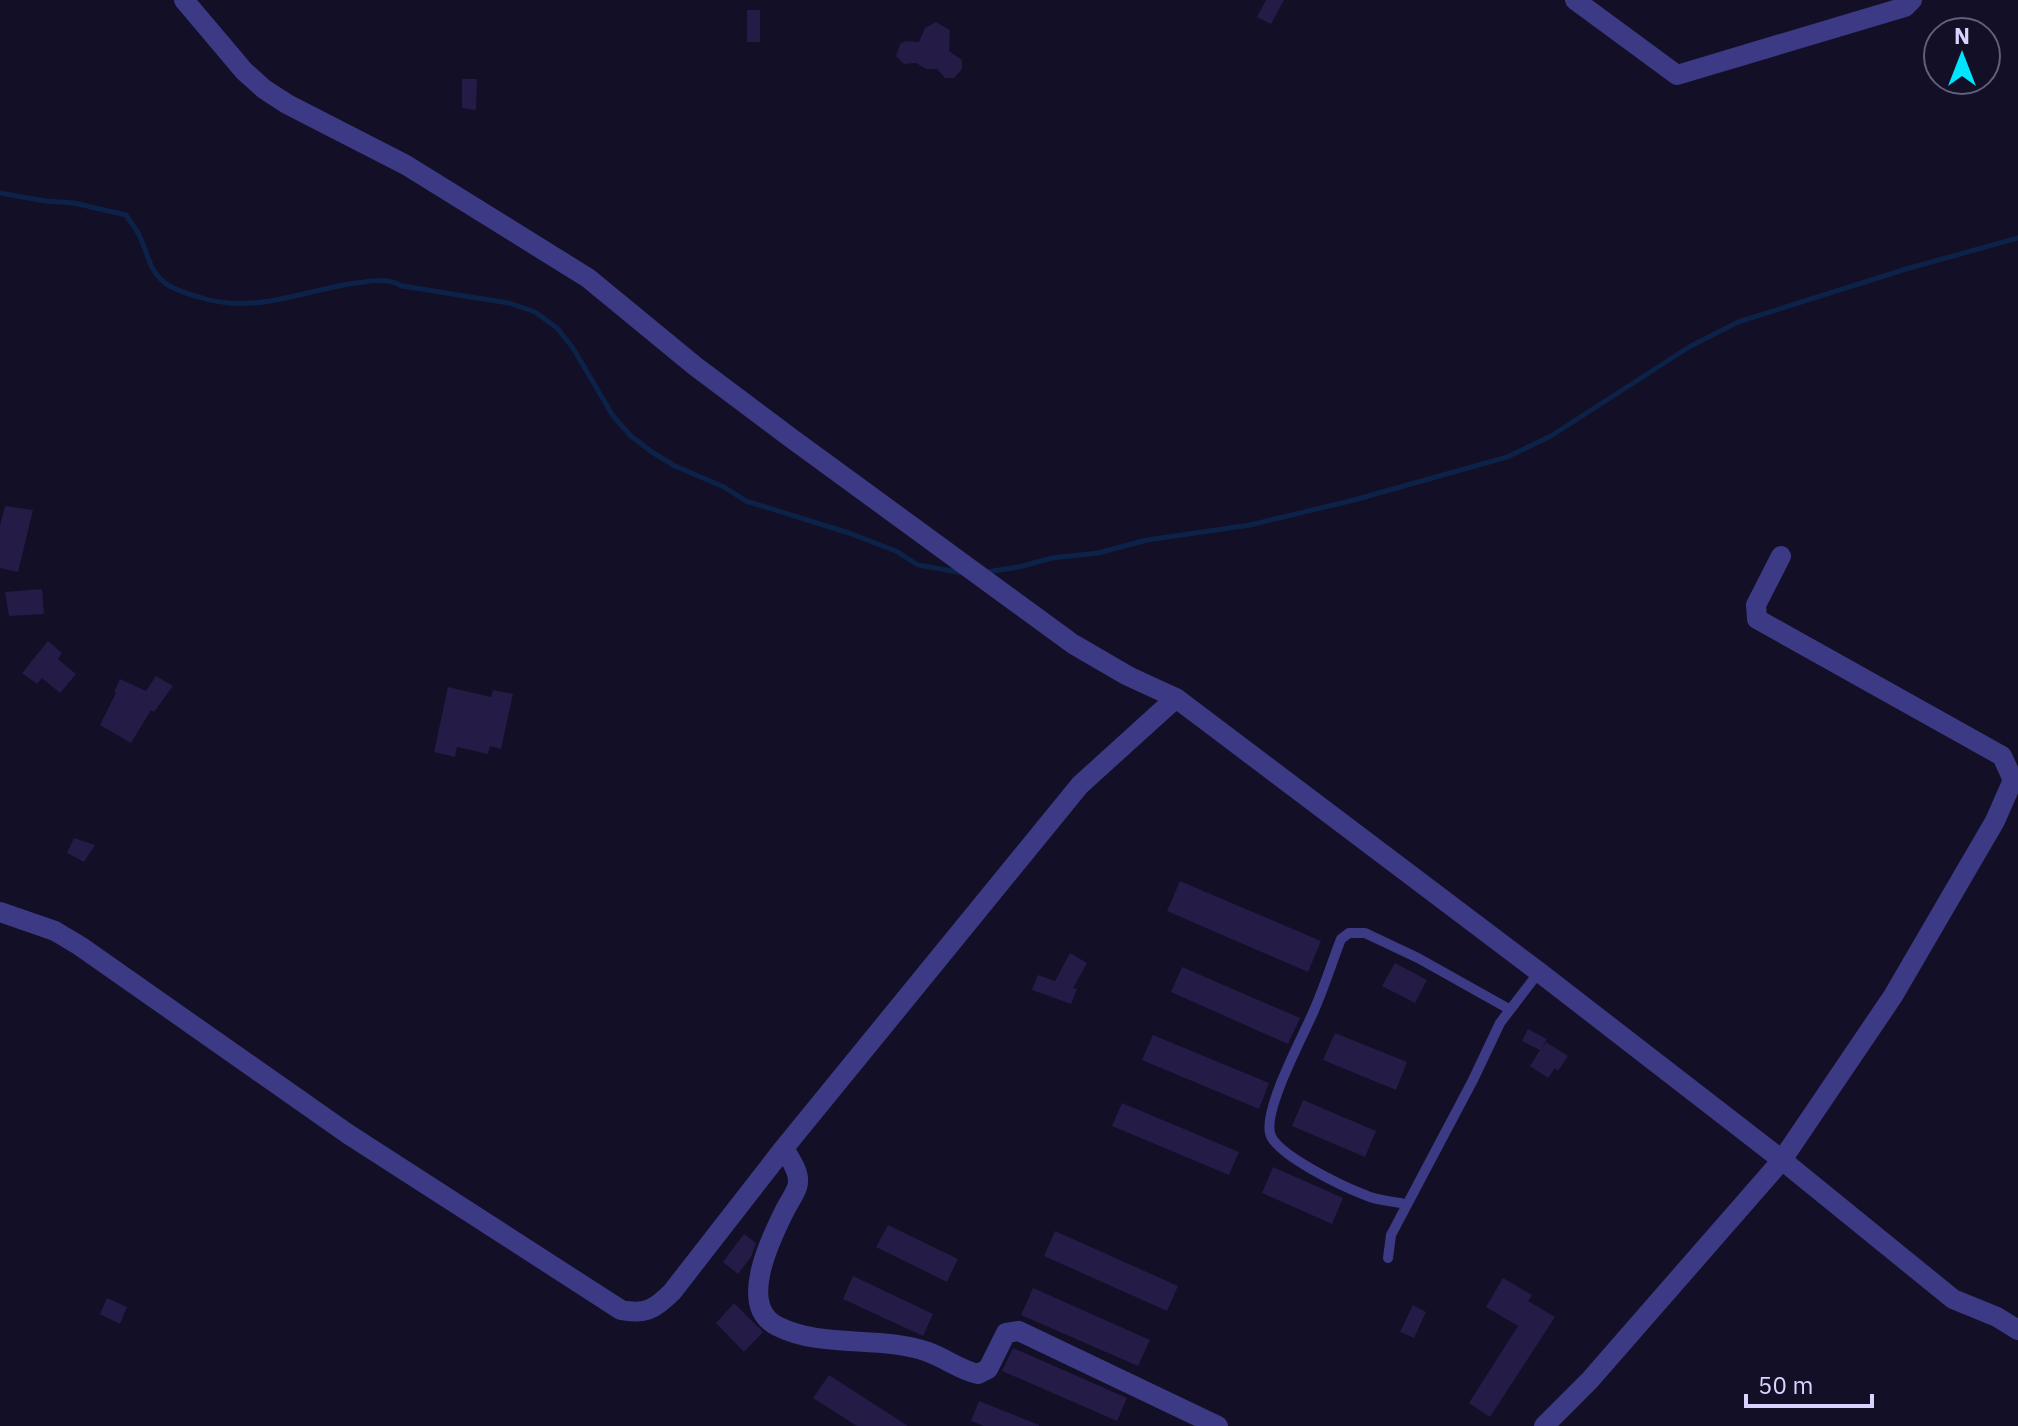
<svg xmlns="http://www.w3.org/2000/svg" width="2018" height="1426" font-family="'IBM Plex Sans',sans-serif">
  <rect width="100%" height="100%" fill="#130f26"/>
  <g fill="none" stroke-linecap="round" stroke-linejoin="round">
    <path stroke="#0c2248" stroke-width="5" d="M 0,193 L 45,201 L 74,203 L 126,215 C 130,222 136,228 139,235 C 148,252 148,270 165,283 C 174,290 188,294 199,297 C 253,315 301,291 355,283 C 373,281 386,277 402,286 L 509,303 L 535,312 L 557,328 L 573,348 L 613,416 L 631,436 L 652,452 L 675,466 L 724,487 L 746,501 L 849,533 L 896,551 L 918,565 L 964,573
      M 986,572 L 1019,567 L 1052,558 L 1098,553 L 1147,540 L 1250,525 L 1354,500 L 1507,457 L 1551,436 L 1689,347 L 1738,322 L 1906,269 L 2018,238"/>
  </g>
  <path fill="#241b47" d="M 1266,0 L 1284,0 L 1271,24 L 1257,17 Z
    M 747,10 L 760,10 L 760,42 L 747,42 Z
    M 936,22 L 950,30 L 949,51 L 962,60 L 962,69 L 954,78 L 945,78 L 937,69 L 926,69 L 916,63 L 904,64 L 896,56 L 900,44 L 906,41 L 919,42 L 925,28 Z
    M 462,79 L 477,79 L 476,110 L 462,108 Z
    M 5,506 L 33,510 L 18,572 L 0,568 L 0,525 Z
    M 42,589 L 44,614 L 9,616 L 5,592 Z
    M 48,641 L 62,653 L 58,659 L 76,674 L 60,693 L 42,678 L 37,684 L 22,673 Z
    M 156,676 L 173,686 L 154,712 L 151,710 L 131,743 L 100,725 L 116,693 L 114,692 L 120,679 L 146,691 Z
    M 448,687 L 491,697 L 493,690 L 513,694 L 501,749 L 490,746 L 488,754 L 457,747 L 455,757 L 434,752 Z
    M 74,838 L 95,845 L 84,862 L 67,853 Z
    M 1180,881 L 1321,941 L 1308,972 L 1167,911 Z
    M 1070,953 L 1087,963 L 1073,988 L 1077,989 L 1071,1004 L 1032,990 L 1038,975 L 1055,981 Z
    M 1395,963 L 1427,980 L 1415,1003 L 1382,986 Z
    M 1182,967 L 1300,1018 L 1288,1044 L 1171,992 Z
    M 1528,1029 L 1547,1039 L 1541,1050 L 1546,1042 L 1568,1056 L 1558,1071 L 1555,1068 L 1548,1078 L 1530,1066 L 1540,1050 L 1522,1041 Z
    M 1335,1033 L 1407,1062 L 1396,1090 L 1323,1060 Z
    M 1153,1035 L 1269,1083 L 1259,1109 L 1142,1060 Z
    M 1303,1100 L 1376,1131 L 1365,1157 L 1292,1126 Z
    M 1122,1103 L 1239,1152 L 1229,1175 L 1112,1126 Z
    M 1273,1167 L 1343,1198 L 1332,1224 L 1262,1193 Z
    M 888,1225 L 958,1259 L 947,1282 L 876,1247 Z
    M 1055,1231 L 1178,1286 L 1167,1311 L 1044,1256 Z
    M 744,1234 L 756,1243 L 751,1257 L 738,1274 L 723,1262 Z
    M 853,1276 L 933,1314 L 923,1336 L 843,1299 Z
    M 1503,1278 L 1532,1295 L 1528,1301 L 1555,1317 L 1490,1417 L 1469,1403 L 1518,1326 L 1486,1307 Z
    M 1033,1288 L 1150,1340 L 1138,1366 L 1021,1315 Z
    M 107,1298 L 127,1307 L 120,1324 L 100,1314 Z
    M 734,1303 L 763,1332 L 744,1352 L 716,1323 Z
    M 1413,1305 L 1426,1312 L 1414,1338 L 1400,1332 Z
    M 1013,1348 L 1127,1398 L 1117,1421 L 1002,1371 Z
    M 829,1375 L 908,1426 L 857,1426 L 813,1398 Z
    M 979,1401 L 1039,1425 L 1039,1426 L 984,1426 L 971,1421 Z"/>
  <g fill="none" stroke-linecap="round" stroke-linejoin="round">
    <path stroke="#3d3a85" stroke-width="10" d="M 1406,1204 C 1393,1201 1377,1201 1365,1195 C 1344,1187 1274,1154 1270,1133 C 1264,1107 1304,1035 1315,1008 C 1325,985 1332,962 1341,939 L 1349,933 L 1365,933 L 1418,958 L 1509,1009
      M 1388,1258 L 1391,1235 L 1473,1080 L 1500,1023 L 1539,972"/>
    <path stroke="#3d3a85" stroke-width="20" d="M 184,0 L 244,71 L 264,89 L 287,104 L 406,165 L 588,278 L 695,366 L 791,438 L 1073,644 L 1128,676 L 1176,698 L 1539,972 L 1782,1160 L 1953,1299 L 1997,1317 L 2018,1330
      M 1575,0 L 1677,75 L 1905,7 L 1912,0
      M 0,912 L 55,931 L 80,946 L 348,1134 L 621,1310 C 645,1315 655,1309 672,1292 L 784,1148 L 1080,785 L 1176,698
      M 784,1148 C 789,1158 799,1170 798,1182 C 798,1190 789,1202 785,1210 C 771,1238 737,1306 777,1326 C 822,1349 880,1335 928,1352 C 945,1358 960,1370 978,1374 L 988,1369 L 1006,1333 L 1019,1331 L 1218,1426
      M 1544,1426 L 1590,1380 L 1782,1160 L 1893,996 L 1995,821 L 2013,780 L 2002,756 L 1757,619 L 1756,605 L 1781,556"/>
  </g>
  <g transform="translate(1962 56)"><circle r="38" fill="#130f26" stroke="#625e7d" stroke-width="2"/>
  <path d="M0-6L14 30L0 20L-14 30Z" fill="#00e5ff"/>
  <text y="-12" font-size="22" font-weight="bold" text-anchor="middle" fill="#d9d4ff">N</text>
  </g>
  <path d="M1746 1394v12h126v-12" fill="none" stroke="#d9d4ff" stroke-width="4"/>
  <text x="1758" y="1394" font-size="24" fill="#d9d4ff" stroke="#130f26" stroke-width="6" paint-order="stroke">50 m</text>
</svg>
